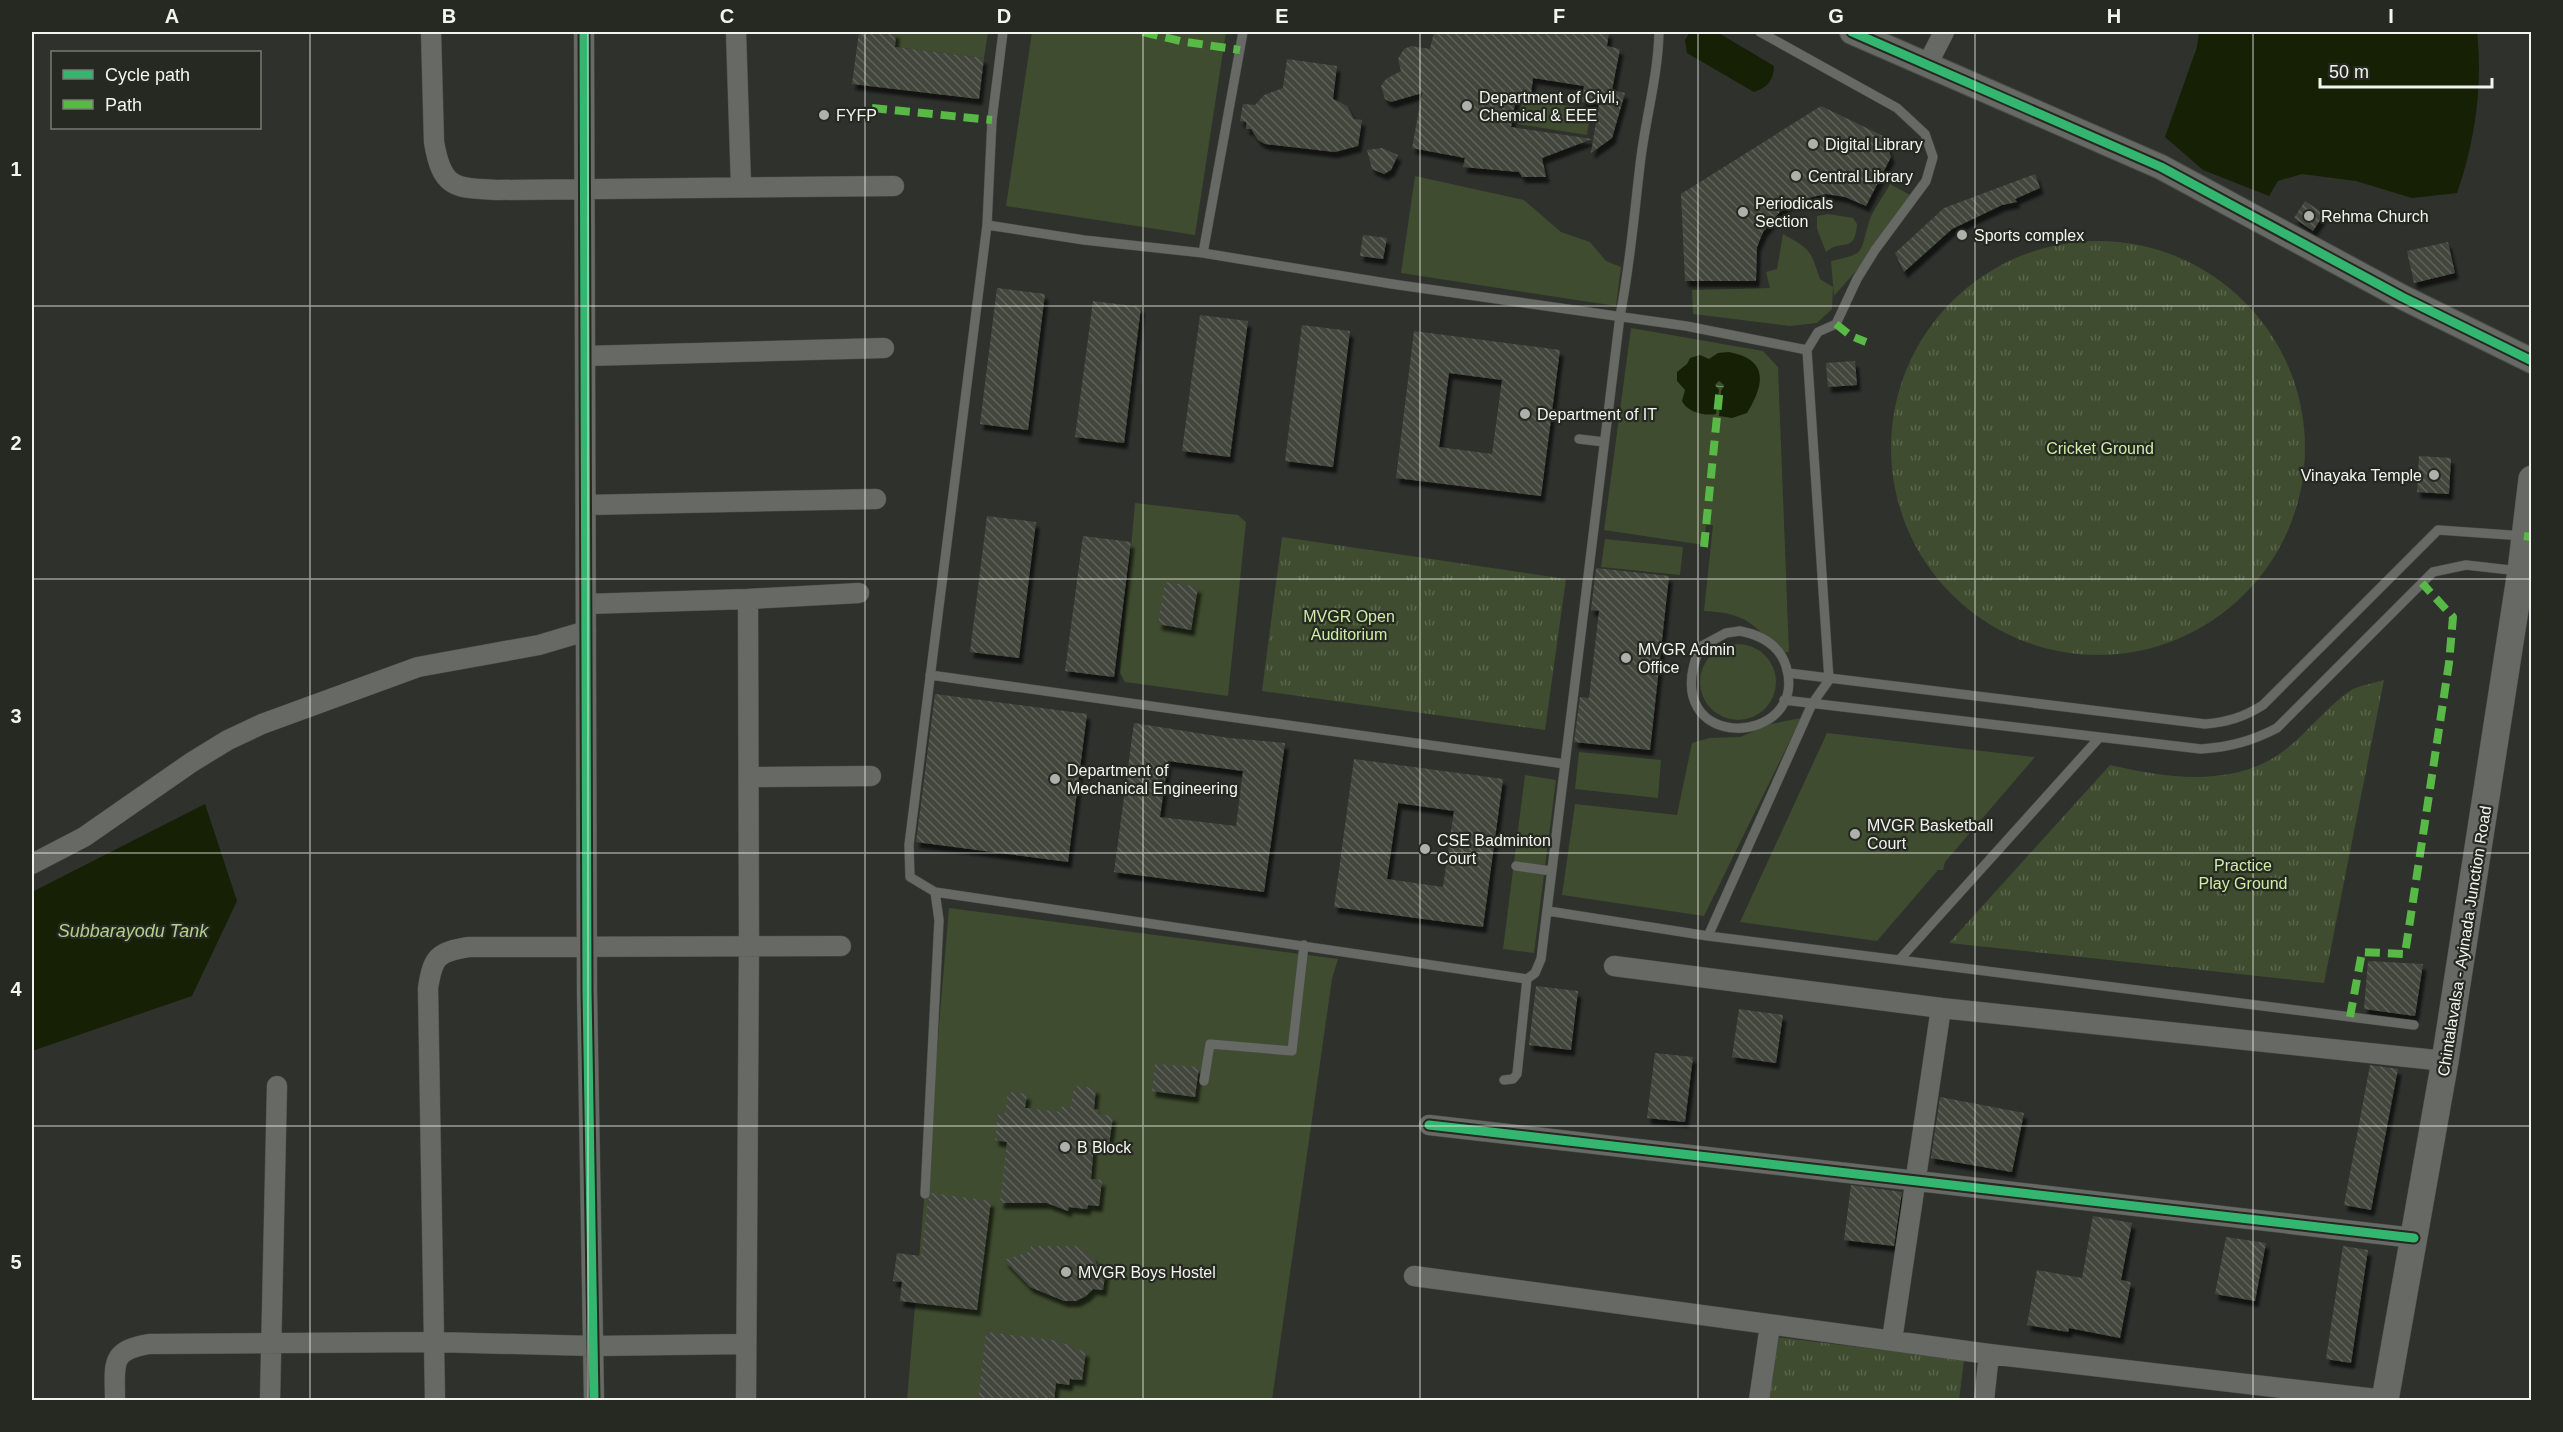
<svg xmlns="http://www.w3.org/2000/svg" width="2563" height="1432" font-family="Helvetica,sans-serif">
  <defs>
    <pattern id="park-tufts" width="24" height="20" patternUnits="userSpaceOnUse" patternTransform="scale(1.5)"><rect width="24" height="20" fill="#3f4c2f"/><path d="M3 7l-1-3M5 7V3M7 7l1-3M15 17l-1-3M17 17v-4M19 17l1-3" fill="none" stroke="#5b664d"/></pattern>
    <pattern id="building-back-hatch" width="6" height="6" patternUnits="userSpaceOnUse" patternTransform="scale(1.5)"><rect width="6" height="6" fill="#43473e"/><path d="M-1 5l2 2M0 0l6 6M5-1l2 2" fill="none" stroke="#5f625a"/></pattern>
    <filter id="shadow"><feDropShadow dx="3.5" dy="6" stdDeviation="1.5" flood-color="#0009"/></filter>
  </defs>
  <rect width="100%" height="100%" fill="#2f312d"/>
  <path fill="#3f4c2f" d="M 896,32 L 988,32 L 984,58 L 895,47 Z
    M 1032,32 L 1226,32 L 1195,235 L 1006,206 Z
    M 1522,99 L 1591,109 L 1587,135 L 1517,124 Z
    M 1415,176 L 1524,200 L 1561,232 L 1590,242 L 1606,261 L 1621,267 L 1616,306 L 1401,273 Z
    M 1890,184 L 1910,195 L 1869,256 L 1834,296 L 1831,261 C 1867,253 1859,254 1869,222 C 1873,209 1884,196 1890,184 Z
    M 1828,214 L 1853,218 L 1857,224 C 1855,255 1841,238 1826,252 L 1817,229 L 1817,216 Z
    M 1783,234 C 1811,250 1810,249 1820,279 L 1833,287 L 1832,309 L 1817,323 L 1790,326 L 1693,314 L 1692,290 L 1770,288 L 1766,272 L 1777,269 Z
    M 1631,328 L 1763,351 L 1778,367 L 1789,652 L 1781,653 C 1753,624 1747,613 1704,611 L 1713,525 L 1706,525 L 1704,545 L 1604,530 Z
    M 1135,503 L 1238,515 L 1246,522 L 1228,696 L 1125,682 L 1120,673 Z
    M 1605,539 L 1683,547 L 1680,575 L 1601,567 Z
    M1700 682a38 38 0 1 1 76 0a38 38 0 1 1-76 0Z
    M 1801,718 L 1704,916 L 1562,895 L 1575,804 L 1677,815 L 1692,743 L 1709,738 L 1740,737 L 1771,724 Z
    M 1827,733 L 2035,757 L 1945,862 L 1943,870 L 1938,870 L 1877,941 L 1740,922 Z
    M 1579,752 L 1661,760 L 1658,798 L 1575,789 Z
    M 1525,775 L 1556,780 L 1534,953 L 1503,949 Z
    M 949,908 L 1338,959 L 1332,979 L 1272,1400 L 907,1400 Z"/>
  <path fill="url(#park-tufts)" d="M1891 448a207 207 0 1 1 414 0a207 207 0 1 1-414 0Z
    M 1282,537 L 1566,579 L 1545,730 L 1262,691 Z
    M 2384,680 L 2324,983 L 1949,943 L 2110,765 C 2170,779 2241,789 2291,745 C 2309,730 2334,700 2353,689 C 2362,685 2375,683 2384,680 Z
    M 1776,1337 L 1964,1360 L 1959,1400 L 1768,1400 Z"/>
  <path fill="#162005" d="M 1690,32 L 1717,32 L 1774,66 C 1773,81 1768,87 1754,92 L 1687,53 L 1685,40 Z
    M 2199,32 L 2477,32 C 2483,85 2475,142 2457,193 L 2412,198 L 2356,181 L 2302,174 L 2278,181 L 2269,196 L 2203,170 L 2165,137 L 2197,47 Z
    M 1728,352 C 1770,359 1764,385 1747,413 L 1732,418 L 1719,416 L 1721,391 L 1724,385 L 1719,381 L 1715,385 L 1719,390 L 1716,414 C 1705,416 1688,413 1682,401 L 1685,390 L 1677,381 L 1677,372 L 1687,364 L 1690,358 L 1700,355 L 1709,359 L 1718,353 Z
    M 205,804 L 237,901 L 192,996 L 32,1051 L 32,892 Z"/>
  <path fill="url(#building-back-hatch)" fill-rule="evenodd" filter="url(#shadow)" d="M 859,32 L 896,32 L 895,47 L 984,58 L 979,99 L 852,84 Z
    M 1434,32 L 1609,32 L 1607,46 L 1620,49 L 1612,90 L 1625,93 L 1612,138 L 1591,153 L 1599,104 L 1582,102 L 1584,86 L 1533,78 L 1531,94 L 1517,92 L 1511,127 L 1592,139 L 1542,158 L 1546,177 L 1522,177 L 1519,172 L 1463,167 L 1465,158 L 1412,148 L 1422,93 L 1391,102 L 1385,99 L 1381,86 L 1386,79 L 1401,71 L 1398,59 L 1404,49 L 1411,46 L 1430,49 Z
    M 1287,59 L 1337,66 L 1333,99 L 1347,106 L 1354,119 L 1362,120 L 1358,146 L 1335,152 L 1265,144 L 1258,140 L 1251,129 L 1246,129 L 1246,122 L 1240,121 L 1243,104 L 1255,105 L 1264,95 L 1283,88 Z
    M 1821,106 L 1883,136 L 1891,157 L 1866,206 L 1845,197 L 1826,194 L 1794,201 L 1783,208 L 1763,232 L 1757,247 L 1756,281 L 1685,281 L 1681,194 Z
    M 1382,148 L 1398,155 L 1391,170 L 1384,174 L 1372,169 L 1367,150 Z
    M 2035,174 L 2040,188 L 2015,199 L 2017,202 L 2002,205 L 1952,229 L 1904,272 L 1895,253 L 1944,208 Z
    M 2305,201 L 2324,214 L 2313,231 L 2294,218 Z
    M 1363,235 L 1387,238 L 1383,259 L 1360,256 Z
    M 2448,242 L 2455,273 L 2414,283 L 2407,251 Z
    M 997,288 L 1045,294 L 1028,430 L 980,424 Z
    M 1093,301 L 1141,307 L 1124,443 L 1075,437 Z
    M 1200,315 L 1248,321 L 1230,457 L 1182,451 Z
    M 1302,325 L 1350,331 L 1333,467 L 1285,461 Z
    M 1414,331 L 1560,350 L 1541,496 L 1396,478 ZM 1449,373 L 1502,380 L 1492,454 L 1439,447 Z
    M 1855,361 L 1857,385 L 1828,387 L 1826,363 Z
    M 2419,456 L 2451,458 L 2449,494 L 2417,492 Z
    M 987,516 L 1036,522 L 1019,658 L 970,652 Z
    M 1083,536 L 1131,542 L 1114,677 L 1065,671 Z
    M 1596,568 L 1669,576 L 1650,750 L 1574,742 L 1580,697 L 1589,698 L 1599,611 L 1591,610 Z
    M 1165,582 L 1198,587 L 1191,630 L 1158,624 Z
    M 935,694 L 1087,714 L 1068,862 L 916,842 Z
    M 1134,723 L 1229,738 L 1285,743 L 1264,892 L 1114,872 ZM 1168,761 L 1243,771 L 1236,826 L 1160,817 Z
    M 1354,759 L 1503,779 L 1483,927 L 1334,907 ZM 1398,803 L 1454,811 L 1443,887 L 1387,879 Z
    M 2368,961 L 2423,964 L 2415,1016 L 2364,1009 Z
    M 1536,986 L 1578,991 L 1571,1050 L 1529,1045 Z
    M 1739,1009 L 1783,1015 L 1776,1063 L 1732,1057 Z
    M 1655,1053 L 1693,1057 L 1685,1122 L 1647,1118 Z
    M 1155,1064 L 1199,1067 L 1195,1097 L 1152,1091 Z
    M 2370,1065 L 2398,1069 L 2371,1210 L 2344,1205 Z
    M 1074,1086 L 1096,1088 L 1094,1109 L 1099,1110 L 1098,1114 L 1113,1116 L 1109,1145 L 1094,1144 L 1091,1179 L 1102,1180 L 1099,1206 L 1088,1205 L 1087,1209 L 1069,1207 L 1068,1211 L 1047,1203 L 1000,1203 L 1007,1142 L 995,1140 L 998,1112 L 1005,1113 L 1008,1092 L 1027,1094 L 1025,1108 L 1061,1112 L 1062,1106 L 1071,1107 Z
    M 1940,1097 L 2024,1113 L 2012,1172 L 1931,1158 Z
    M 1851,1185 L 1902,1192 L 1894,1246 L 1844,1240 Z
    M 932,1193 L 991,1201 L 977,1310 L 900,1301 L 902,1282 L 893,1281 L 897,1253 L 921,1256 L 928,1200 Z
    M 2093,1216 L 2132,1223 L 2121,1280 L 2131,1282 L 2120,1338 L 2069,1328 L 2068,1332 L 2027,1325 L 2037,1270 L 2082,1278 Z
    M 2226,1237 L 2266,1243 L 2255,1301 L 2215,1294 Z
    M 1031,1246 L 1076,1246 L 1085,1250 L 1094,1257 L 1098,1268 L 1106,1269 L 1103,1290 L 1093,1289 L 1086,1296 L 1076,1301 L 1064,1301 L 1030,1287 L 1004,1260 L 1031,1251 Z
    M 2343,1246 L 2368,1250 L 2351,1363 L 2326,1359 Z
    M 986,1332 L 1060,1341 L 1060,1343 L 1072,1345 L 1072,1349 L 1086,1351 L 1082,1380 L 1070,1379 L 1069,1385 L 1056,1383 L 1054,1401 L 978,1401 Z"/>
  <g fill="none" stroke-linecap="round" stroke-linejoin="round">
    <g stroke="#4c4d49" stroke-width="10">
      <path id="service" d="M 987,225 L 992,120 L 1003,32
        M 1203,253 L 1243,32
        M 1579,439 L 1604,442
        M 1740,631 C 1761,635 1779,644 1786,666 C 1811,748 1654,756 1700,647 L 1726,633 Z
        M 1788,673 L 2205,724 C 2228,722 2244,717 2263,705 L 2438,530 L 2524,536
        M 930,675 L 1565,764
        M 1784,700 L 2201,749 C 2230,747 2252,741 2277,728 L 2433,572 L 2466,565 L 2519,571
        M 1516,866 L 1551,871
        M 935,892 L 1527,979
        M 1548,911 L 1708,936 L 1812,704 L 1829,680 L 1807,350 L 1818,332 L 1836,324 L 1857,279 L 1875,250 L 1926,181 L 1933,157 L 1925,134 L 1897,108 L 1760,32
        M 1708,936 L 2414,1025
        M 1900,959 L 2099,738
        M 1504,1080 L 1513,1079 L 1517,1074 L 1527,979 L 1535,973 L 1541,959 L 1620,316 C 1630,266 1634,216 1640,165 C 1645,120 1658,77 1659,32
        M 1204,1081 L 1210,1044 L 1292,1051 L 1304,945
        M 925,1194 L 939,920 L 935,892 L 910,877 L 909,845 L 987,225 L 1084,240 L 1203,253 L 1392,284 L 1686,326 L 1807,350"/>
    </g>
    <g stroke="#4c4d49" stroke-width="21">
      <path id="minor" d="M 431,32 L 434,142 C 442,189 455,188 497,190 L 894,186
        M 584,32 L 587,991 L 594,1400
        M 736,32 L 741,186
        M 1927,65 L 1944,32
        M 585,356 L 884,348
        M 586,505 L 876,499
        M 586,604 L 748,599 L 859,593
        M 749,777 L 871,776
        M 32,864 L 84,837 L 192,762 L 228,740 L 262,724 L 418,667 L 539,645 L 586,631
        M 1614,966 L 1941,1008 L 2445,1061
        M 1429,1125 L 2414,1238
        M 1414,1276 L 1989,1354 L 2385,1400
        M 1892,1340 L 1941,1008
        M 115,1400 C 115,1364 109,1351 149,1344 L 434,1342 L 593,1346 L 745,1344
        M 270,1400 L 277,1086
        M 435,1400 L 428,988 C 433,957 437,952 469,947 L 841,946
        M 746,1400 L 749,945 L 748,599
        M 1759,1400 L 1770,1325
        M 1984,1400 L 1989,1354"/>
    </g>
    <g stroke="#4c4d49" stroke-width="26">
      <path id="tertiary" d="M 1852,32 L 2161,167 L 2402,297 L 2532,361"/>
    </g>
    <g stroke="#4c4d49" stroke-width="28">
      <path id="secondary" d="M 2385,1400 L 2445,1061 L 2521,571 L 2532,479"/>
    </g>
    <use href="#service" stroke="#676965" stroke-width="9"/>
    <use href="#minor" stroke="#676965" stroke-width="20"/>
    <use href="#tertiary" stroke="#676965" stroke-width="24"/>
    <use href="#secondary" stroke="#676965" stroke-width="27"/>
    <path stroke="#58b947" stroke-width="8" stroke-dasharray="15 8" stroke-linecap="butt" d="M 1143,32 L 1180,41 L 1240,50
      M 872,108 L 992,120
      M 1836,324 L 1851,336 L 1866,342
      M 2524,536 L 2532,537
      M 1704,547 L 1720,386
      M 2350,1017 L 2362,952 L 2405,954 L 2449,663 L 2453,617 L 2422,583"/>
    <g stroke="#262921" stroke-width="13">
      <path id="cycleway" d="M 584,32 L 587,991 L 594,1400
        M 1852,32 L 2161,167 L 2402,297 L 2532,361
        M 1429,1125 L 2414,1238"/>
    </g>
    <use href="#cycleway" stroke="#33b770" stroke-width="9"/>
  </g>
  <path fill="none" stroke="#f2f4ef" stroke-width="1.5" stroke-opacity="0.55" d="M 310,32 L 310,1400M 588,32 L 588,1400M 865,32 L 865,1400M 1143,32 L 1143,1400M 1420,32 L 1420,1400M 1698,32 L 1698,1400M 1975,32 L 1975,1400M 2253,32 L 2253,1400M 32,306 L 2532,306M 32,579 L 2532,579M 32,853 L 2532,853M 32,1126 L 2532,1126"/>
  <g fill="#aeb0ab" stroke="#262921" stroke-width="2">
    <circle cx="1467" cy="106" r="6"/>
    <circle cx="824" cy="115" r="6"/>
    <circle cx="1813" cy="144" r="6"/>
    <circle cx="1796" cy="176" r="6"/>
    <circle cx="1743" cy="212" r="6"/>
    <circle cx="2309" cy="216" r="6"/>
    <circle cx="1962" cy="235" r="6"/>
    <circle cx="1525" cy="414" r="6"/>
    <circle cx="2434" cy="475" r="6"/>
    <circle cx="1626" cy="658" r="6"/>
    <circle cx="1055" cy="779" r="6"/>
    <circle cx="1855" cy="834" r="6"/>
    <circle cx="1425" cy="849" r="6"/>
    <circle cx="1065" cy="1147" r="6"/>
    <circle cx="1066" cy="1272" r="6"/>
  </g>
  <g text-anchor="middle" stroke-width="4.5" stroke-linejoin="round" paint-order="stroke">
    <g font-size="16" fill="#f2f4ef" stroke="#262921" text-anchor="start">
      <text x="1479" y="103">Department of Civil,<tspan x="1479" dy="18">Chemical &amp; EEE</tspan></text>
      <text x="836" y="121">FYFP</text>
      <text x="1825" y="150">Digital Library</text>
      <text x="1808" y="182">Central Library</text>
      <text x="1755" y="209">Periodicals<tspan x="1755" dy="18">Section</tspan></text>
      <text x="2321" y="222">Rehma Church</text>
      <text x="1974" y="241">Sports complex</text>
      <text x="1537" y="420">Department of IT</text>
      <text x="2422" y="481" text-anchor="end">Vinayaka Temple</text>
      <text x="1638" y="655">MVGR Admin<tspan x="1638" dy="18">Office</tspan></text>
      <text x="1067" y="776">Department of<tspan x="1067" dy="18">Mechanical Engineering</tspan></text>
      <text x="1867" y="831">MVGR Basketball<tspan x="1867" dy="18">Court</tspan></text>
      <text x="1437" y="846">CSE Badminton<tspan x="1437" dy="18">Court</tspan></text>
      <text x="1077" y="1153">B Block</text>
      <text x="1078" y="1278">MVGR Boys Hostel</text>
    </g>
    <g font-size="16" fill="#cfeda7" stroke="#262921">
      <text x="2100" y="454">Cricket Ground</text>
      <text x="1349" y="622">MVGR Open<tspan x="1349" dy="18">Auditorium</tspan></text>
      <text x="2243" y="871">Practice<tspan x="2243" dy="18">Play Ground</tspan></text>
    </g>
    <g font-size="16" fill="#f2f4ef" stroke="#262921">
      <text transform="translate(2464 941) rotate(-81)" y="6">Chintalavalsa - Ayinada Junction Road</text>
    </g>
    <g font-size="18" font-style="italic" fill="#b3d08b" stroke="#262921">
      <text x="133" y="937">Subbarayodu Tank</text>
    </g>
  </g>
  <rect width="2563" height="1432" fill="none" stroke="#262921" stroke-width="66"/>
  <rect x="51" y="51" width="210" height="78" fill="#262921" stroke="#787a73" stroke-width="1.5"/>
  <rect x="63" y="70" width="30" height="9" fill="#33b770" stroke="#787a73" stroke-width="1.5"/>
  <text x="105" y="81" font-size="18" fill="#f2f4ef">Cycle path</text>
  <rect x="63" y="100" width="30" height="9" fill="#58b947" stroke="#787a73" stroke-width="1.5"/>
  <text x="105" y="111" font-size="18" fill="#f2f4ef">Path</text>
  <path d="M2320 78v9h172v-9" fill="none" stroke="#f2f4ef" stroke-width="3"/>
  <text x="2329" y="78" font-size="18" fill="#f2f4ef" stroke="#262921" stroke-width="4.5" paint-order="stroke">50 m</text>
  <rect x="33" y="33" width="2497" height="1366" fill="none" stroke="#f2f4ef" stroke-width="2"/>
  <g font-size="20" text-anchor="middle" font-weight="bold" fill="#f2f4ef">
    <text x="172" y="23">A</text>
    <text x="449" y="23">B</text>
    <text x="727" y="23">C</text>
    <text x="1004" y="23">D</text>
    <text x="1282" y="23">E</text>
    <text x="1559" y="23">F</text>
    <text x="1836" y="23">G</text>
    <text x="2114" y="23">H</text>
    <text x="2391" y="23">I</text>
    <text x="16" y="176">1</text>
    <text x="16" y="450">2</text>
    <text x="16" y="723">3</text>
    <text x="16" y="996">4</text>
    <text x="16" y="1269">5</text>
  </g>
</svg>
